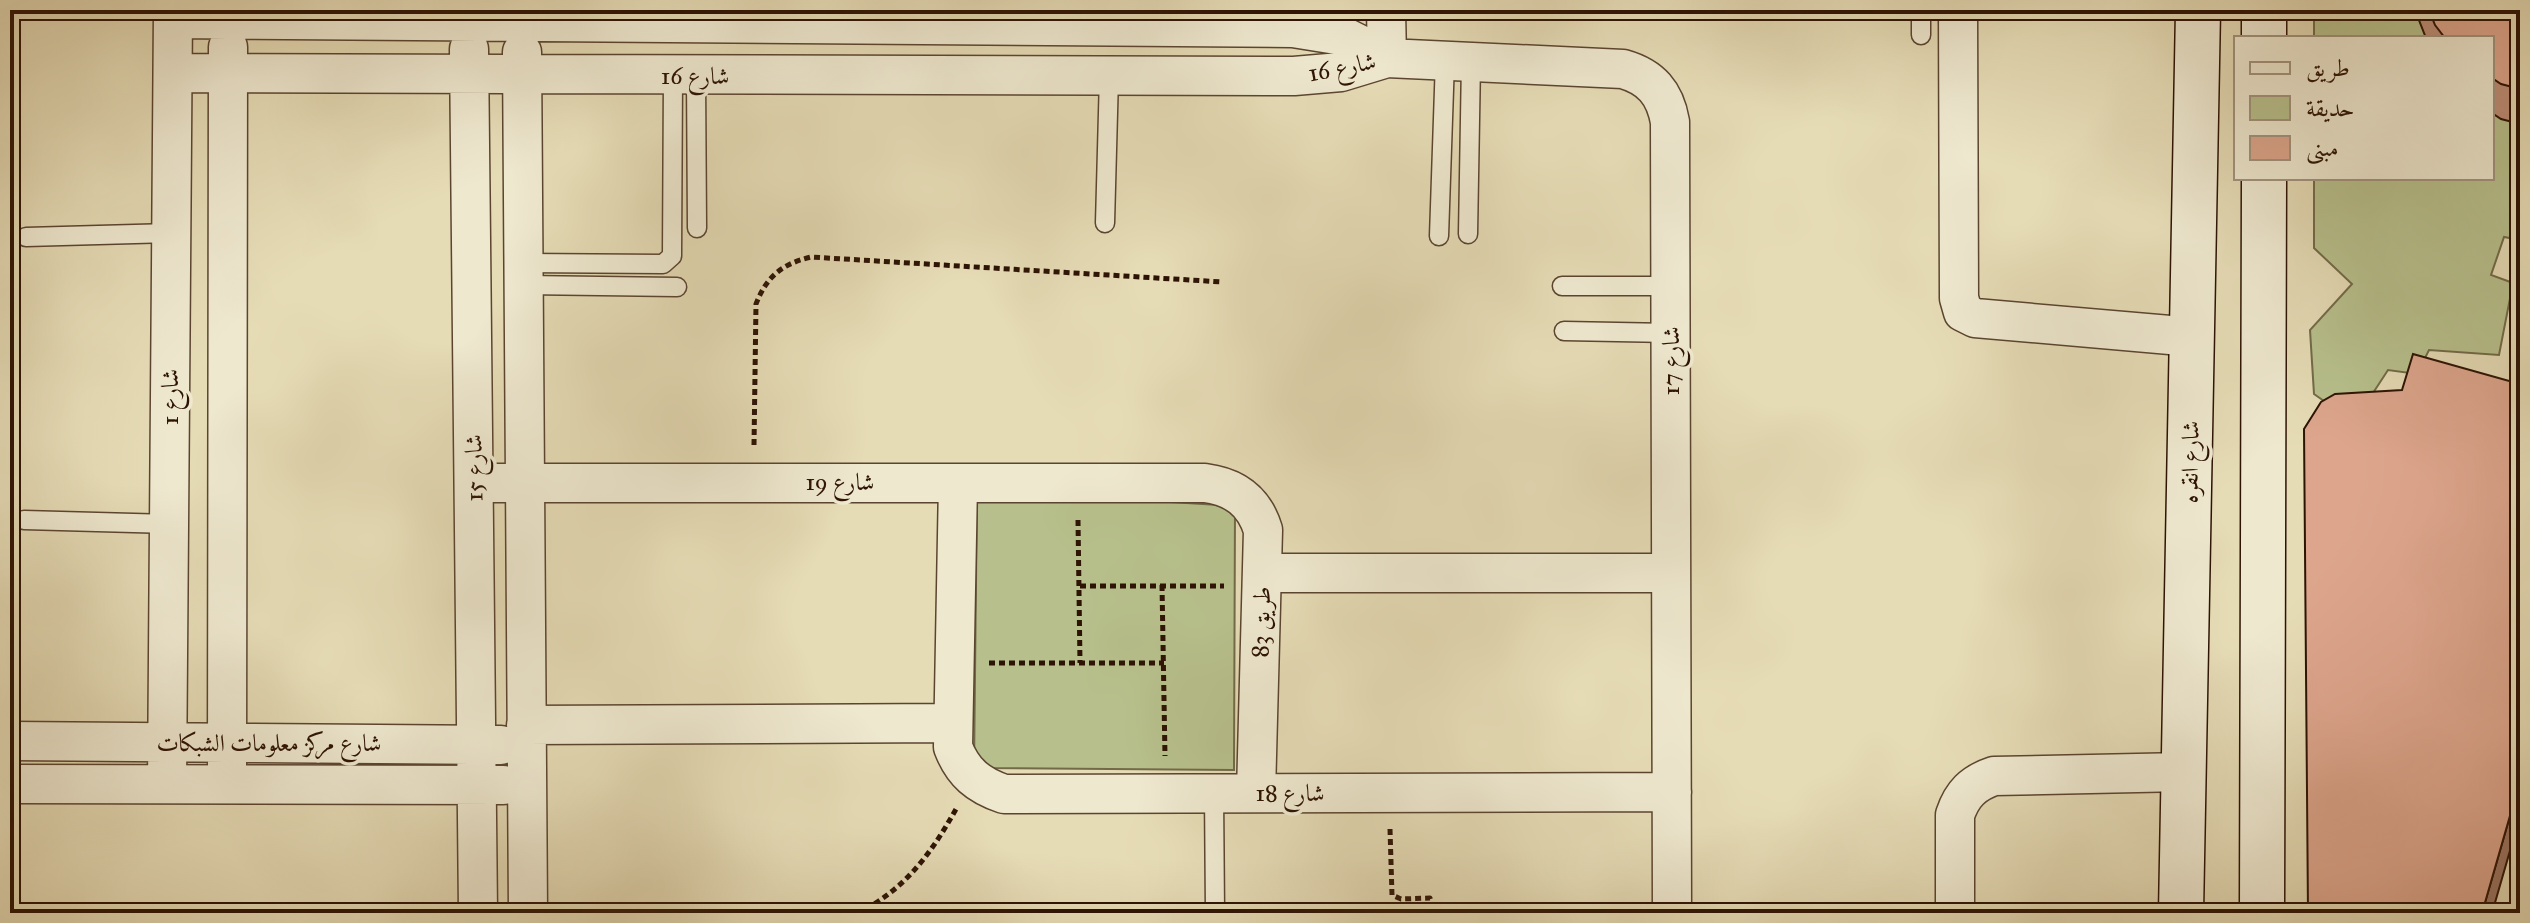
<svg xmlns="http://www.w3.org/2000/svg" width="2530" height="923" font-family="'IM FELL Great Primer',Amiri,serif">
  <rect width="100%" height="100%" fill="#e5dbb5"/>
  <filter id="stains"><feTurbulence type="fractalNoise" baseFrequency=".0025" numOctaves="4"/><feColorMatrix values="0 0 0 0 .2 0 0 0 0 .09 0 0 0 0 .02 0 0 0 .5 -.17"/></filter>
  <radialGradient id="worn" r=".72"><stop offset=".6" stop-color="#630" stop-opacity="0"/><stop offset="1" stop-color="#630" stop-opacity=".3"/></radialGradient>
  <path fill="#b7c08c" stroke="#726a48" stroke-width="2" d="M 2314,10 L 2520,10 L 2520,240 L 2504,237 L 2491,275 L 2513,283 L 2499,355 L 2429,350 L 2417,374 L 2388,370 L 2354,422 L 2314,394 L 2310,330 L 2352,284 L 2314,248 L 2314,178 L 2492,178 L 2492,38 L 2314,38 Z
    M 977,490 L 1235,506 L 1234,770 L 974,768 Z"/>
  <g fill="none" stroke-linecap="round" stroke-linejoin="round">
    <g stroke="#5b4530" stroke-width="21">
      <path id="lane" d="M 1921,10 L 1921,35
        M 696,76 L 697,228
        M 1105,223 L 1109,76
        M 1468,234 L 1471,62
        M 1439,236 L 1445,60
        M 26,237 L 171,233
        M 523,263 L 663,264 L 672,256 L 673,76
        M 524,285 L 677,287
        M 1562,286 L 1671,286
        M 1564,331 L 1670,333
        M 24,520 L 170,524
        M 1214,793 L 1215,913"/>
    </g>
    <g stroke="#5b4530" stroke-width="41">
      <path id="street" d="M 1386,10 L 1387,58
        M 1958,10 L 1959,298 L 1963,312 L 1975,318 L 2193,337
        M 173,19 L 1293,28 L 1343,36 L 1387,58
        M 469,49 L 478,913
        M 522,52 L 528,913
        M 173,73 L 1294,76 L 1341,72 L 1387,58 L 1623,69 C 1651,77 1665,93 1670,122 L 1672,913
        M 474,483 L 1205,483 C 1235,487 1254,501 1263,530 L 1256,793
        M 958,483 L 953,747 C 963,773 978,785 1004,794 L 1672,792
        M 1263,573 L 1671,573
        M 526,725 L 951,723
        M 10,741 L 501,745
        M 10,784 L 503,785
        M 167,784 L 173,10
        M 227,784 L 228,47
        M 1955,913 L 1955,815 C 1962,794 1973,783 1994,776 L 2184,772"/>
    </g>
    <g stroke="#2d1304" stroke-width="47">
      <path id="secondary" d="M 2264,38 L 2264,10
        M 2181,913 L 2198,10
        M 2262,913 L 2264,178"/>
    </g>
    <path stroke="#2d1304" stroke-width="5" stroke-dasharray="6 4" stroke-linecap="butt" d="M 754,445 L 756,304 C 767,276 782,264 811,257 L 1223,282
      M 1078,520 L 1080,663
      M 1162,585 L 1165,756
      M 1080,586 L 1224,586
      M 989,663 L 1164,663
      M 1390,829 L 1392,895 L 1401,899 L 1430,898 L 1434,913
      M 857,913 C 904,891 931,854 956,809"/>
    <use href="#lane" stroke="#eee8cf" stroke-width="18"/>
    <use href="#street" stroke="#eee8cf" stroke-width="38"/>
    <use href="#secondary" stroke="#eee8cf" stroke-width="44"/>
  </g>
  <path fill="#bd8e78" stroke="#2d1304" stroke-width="2" d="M 2415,10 L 2520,10 L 2520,124 L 2501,119 L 2492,113 L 2492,38 L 2426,38 Z"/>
  <path fill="#9a7462" stroke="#2d1304" stroke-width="2" d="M 2520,781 L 2520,816 L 2492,913 L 2482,913 Z"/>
  <path fill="#dca58c" stroke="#2d1304" stroke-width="2" d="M 2429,10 L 2520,10 L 2520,89 L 2501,84 L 2492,78 L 2492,38 L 2445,38 L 2435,25 Z
    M 2413,354 L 2520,384 L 2520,781 L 2482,913 L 2308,913 L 2304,429 L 2321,402 L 2335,394 L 2402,390 Z"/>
  <g text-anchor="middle" stroke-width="7" stroke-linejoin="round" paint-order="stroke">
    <g font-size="24" fill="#2d1304" stroke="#eee8cf">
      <text transform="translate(1342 67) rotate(-11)" y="8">شارع 16</text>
      <text x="695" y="84">شارع 16</text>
      <text transform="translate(1671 361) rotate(-90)" y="8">شارع 17</text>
      <text transform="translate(170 397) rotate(-90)" y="8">شارع 1</text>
      <text transform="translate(2190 462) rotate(-89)" y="8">شارع انقره</text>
      <text transform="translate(474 468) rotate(-91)" y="8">شارع 15</text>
      <text x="840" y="490">شارع 19</text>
      <text transform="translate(1261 622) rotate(-88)" y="8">طريق 83</text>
      <text x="269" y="751">شارع مركز معلومات الشبكات</text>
      <text x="1290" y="801">شارع 18</text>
    </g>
  </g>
  <rect width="2530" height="923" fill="none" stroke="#e5dbb5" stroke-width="40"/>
  <rect x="12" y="12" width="2506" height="899" fill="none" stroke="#2d1304" stroke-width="4"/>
  <rect x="20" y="20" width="2490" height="883" fill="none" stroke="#2d1304" stroke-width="2"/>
  <rect x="2234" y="36" width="260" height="144" fill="#eee8cf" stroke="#a1937e" stroke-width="2"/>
  <rect x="2250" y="62" width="40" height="12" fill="#eee8cf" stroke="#a1937e" stroke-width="2"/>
  <text x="2306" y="76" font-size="24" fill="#2d1304">طريق</text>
  <rect x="2250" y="96" width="40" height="24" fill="#b7c08c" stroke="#a1937e" stroke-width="2"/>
  <text x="2306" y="116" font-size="24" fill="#2d1304">حديقة</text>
  <rect x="2250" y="136" width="40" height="24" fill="#dca58c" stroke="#a1937e" stroke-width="2"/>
  <text x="2306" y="156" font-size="24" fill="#2d1304">مبنى</text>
  <rect width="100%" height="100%" filter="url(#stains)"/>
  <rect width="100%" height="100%" fill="url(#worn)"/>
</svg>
